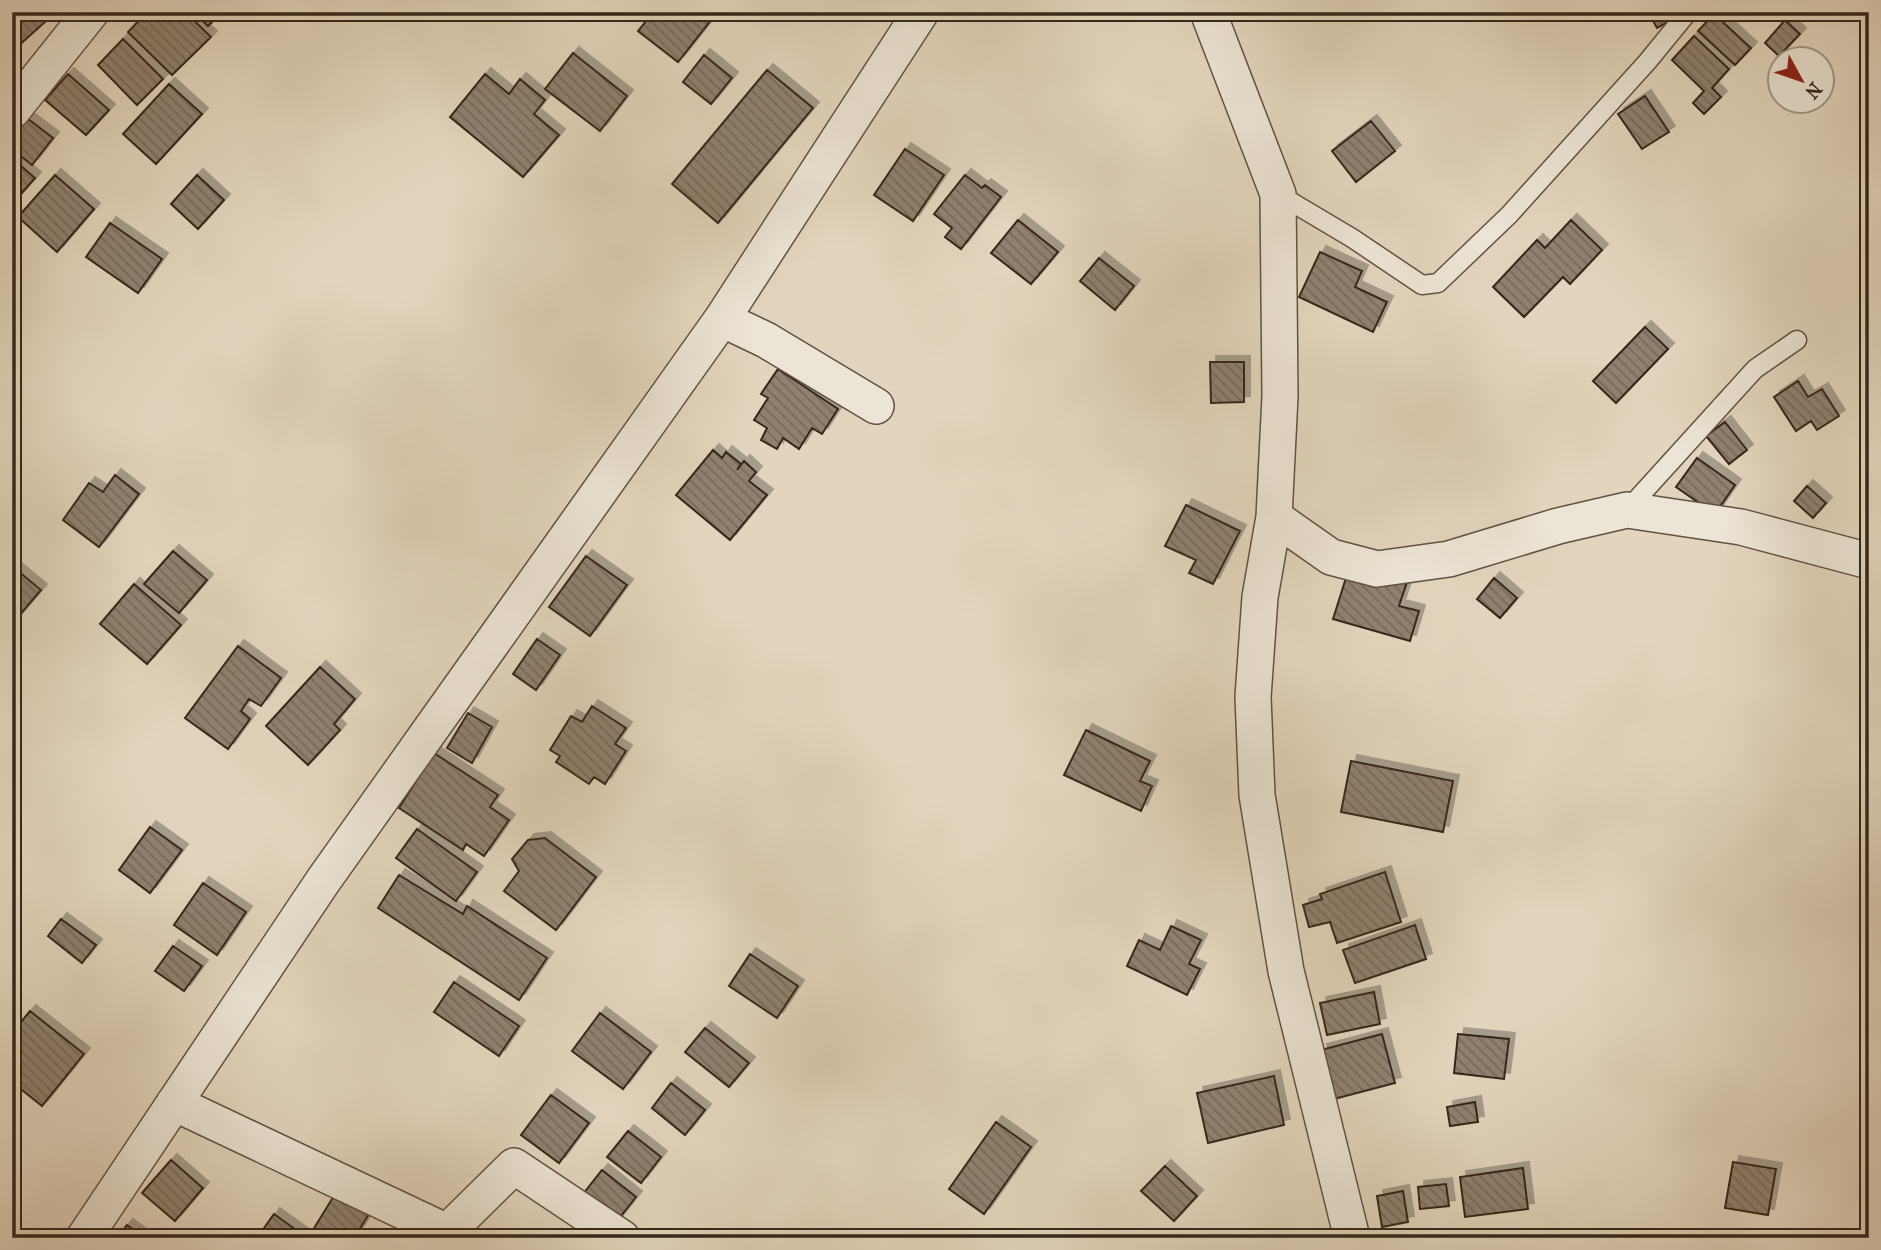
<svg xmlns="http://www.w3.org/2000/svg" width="1881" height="1250" font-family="'IM FELL French Canon',serif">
  <defs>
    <pattern id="building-back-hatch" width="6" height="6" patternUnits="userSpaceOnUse" patternTransform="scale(1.75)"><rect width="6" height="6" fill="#8f816f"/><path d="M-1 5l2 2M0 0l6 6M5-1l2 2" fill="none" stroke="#766a5a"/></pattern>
    <filter id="shadow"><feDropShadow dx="6" dy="-6" stdDeviation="0" flood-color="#0004"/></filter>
  </defs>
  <rect width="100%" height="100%" fill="#e2d5bd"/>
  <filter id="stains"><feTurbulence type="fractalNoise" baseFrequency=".00286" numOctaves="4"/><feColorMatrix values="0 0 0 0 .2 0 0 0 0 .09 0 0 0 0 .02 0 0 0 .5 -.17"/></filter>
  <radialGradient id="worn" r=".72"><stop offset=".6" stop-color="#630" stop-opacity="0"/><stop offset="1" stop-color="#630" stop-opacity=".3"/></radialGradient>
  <path fill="url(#building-back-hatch)" stroke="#35271a" stroke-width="2" filter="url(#shadow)" d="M 12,12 L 37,12 L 45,22 L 17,47 L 12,42 Z
    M 147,12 L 185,12 L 211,37 L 172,75 L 128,32 Z
    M 193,12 L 222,12 L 208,26 Z
    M 647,12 L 712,12 L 715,15 L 678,62 L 638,31 L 651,15 Z
    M 1648,12 L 1680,12 L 1681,15 L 1657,28 Z
    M 1714,14 L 1751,48 L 1735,65 L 1698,31 Z
    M 1785,20 L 1800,34 L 1779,56 L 1765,43 Z
    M 1694,36 L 1729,69 L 1712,88 L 1721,97 L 1704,114 L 1693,103 L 1704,91 L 1672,60 Z
    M 123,39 L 163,79 L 137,105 L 98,65 Z
    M 573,53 L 627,96 L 600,131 L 545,89 Z
    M 704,55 L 732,78 L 711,104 L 683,82 Z
    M 767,70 L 813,108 L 718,223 L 672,184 Z
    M 68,74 L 109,110 L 86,135 L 45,100 Z
    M 485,74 L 509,94 L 520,79 L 545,100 L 534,114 L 559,135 L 523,177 L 450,117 Z
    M 169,84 L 202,114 L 156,164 L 123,134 Z
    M 1645,96 L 1669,132 L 1642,149 L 1618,114 Z
    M 23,115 L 53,138 L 32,165 L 12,149 L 12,128 Z
    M 1371,121 L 1395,151 L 1356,182 L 1332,151 Z
    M 905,149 L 944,175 L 913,221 L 874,195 Z
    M 12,158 L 35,178 L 12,204 Z
    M 55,175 L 94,209 L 57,252 L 18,217 Z
    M 197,175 L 224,200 L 198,229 L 171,204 Z
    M 965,175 L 982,188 L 985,185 L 1001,197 L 961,249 L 945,237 L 952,228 L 934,214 Z
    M 1018,220 L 1058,252 L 1031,284 L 991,253 Z
    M 1571,220 L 1602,250 L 1570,284 L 1563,277 L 1524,317 L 1493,287 L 1537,240 L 1545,248 Z
    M 110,223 L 162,259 L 138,293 L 86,257 Z
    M 1320,252 L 1362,271 L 1355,287 L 1387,302 L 1373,332 L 1299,297 Z
    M 1099,258 L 1134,286 L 1115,310 L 1080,281 Z
    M 1645,327 L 1668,349 L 1616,403 L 1593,381 Z
    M 1210,362 L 1244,362 L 1244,402 L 1211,403 Z
    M 778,369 L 838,409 L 822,434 L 812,428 L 799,449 L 783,438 L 777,449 L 761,440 L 767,428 L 754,420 L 768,398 L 761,394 Z
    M 1798,381 L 1808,397 L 1822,389 L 1839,416 L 1817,430 L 1811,421 L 1796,431 L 1774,397 Z
    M 1725,422 L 1747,450 L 1729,464 L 1706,436 Z
    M 713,450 L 722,458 L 726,452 L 741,464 L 737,470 L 744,461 L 756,472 L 749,481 L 767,495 L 730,540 L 676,495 Z
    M 1697,458 L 1735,485 L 1715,514 L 1676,487 Z
    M 115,475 L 139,494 L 99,547 L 63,520 L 89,483 L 103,492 Z
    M 1807,486 L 1826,503 L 1813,518 L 1794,501 Z
    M 1186,505 L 1240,531 L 1213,584 L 1189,573 L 1196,560 L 1165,546 Z
    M 173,551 L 207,580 L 179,613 L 144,584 Z
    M 586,556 L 627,585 L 590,636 L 549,607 Z
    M 1351,562 L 1408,579 L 1399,606 L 1419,611 L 1410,641 L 1333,619 Z
    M 12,566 L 41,590 L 12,624 Z
    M 1494,578 L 1517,598 L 1500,618 L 1477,599 Z
    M 134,584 L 181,625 L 147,664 L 100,624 Z
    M 537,639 L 560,655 L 536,690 L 513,674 Z
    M 238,646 L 281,678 L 261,706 L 249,699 L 241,711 L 250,719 L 228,749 L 185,718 Z
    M 320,667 L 355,699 L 334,724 L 340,730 L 308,765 L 266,726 Z
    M 592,706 L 626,728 L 615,744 L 626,751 L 605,784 L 594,777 L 589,784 L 556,762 L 560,756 L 550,750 L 571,716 L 582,722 Z
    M 468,713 L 492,727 L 472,763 L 447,748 Z
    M 1086,730 L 1150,761 L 1140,781 L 1152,786 L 1141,811 L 1064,775 Z
    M 434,753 L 498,795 L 490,807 L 509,820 L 484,856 L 466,844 L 463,850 L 399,808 Z
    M 1351,761 L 1453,781 L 1443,832 L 1341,812 Z
    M 150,827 L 182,850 L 150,893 L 119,870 Z
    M 417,829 L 477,872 L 456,901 L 396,858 Z
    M 545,838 L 596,877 L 556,930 L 504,891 L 519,871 L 512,859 L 528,840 Z
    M 1385,872 L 1401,922 L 1337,943 L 1330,922 L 1309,927 L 1303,905 L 1322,899 L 1320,894 Z
    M 399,875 L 463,914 L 467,906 L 547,958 L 519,1000 L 378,908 Z
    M 203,883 L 246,912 L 217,955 L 174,925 Z
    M 61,919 L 96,945 L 82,963 L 48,936 Z
    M 1415,925 L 1426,959 L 1355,983 L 1343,950 Z
    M 1171,926 L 1201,940 L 1189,964 L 1200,969 L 1187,995 L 1127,966 L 1139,940 L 1160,950 Z
    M 173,946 L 202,966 L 184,991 L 155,971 Z
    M 750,954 L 798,986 L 777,1018 L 729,986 Z
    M 454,982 L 519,1026 L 499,1056 L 434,1012 Z
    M 1374,992 L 1380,1024 L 1327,1035 L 1320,1003 Z
    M 30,1011 L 84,1054 L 42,1106 L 12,1082 L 12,1033 Z
    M 600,1013 L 651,1052 L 623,1089 L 572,1051 Z
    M 705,1028 L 749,1063 L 729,1087 L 685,1052 Z
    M 1382,1034 L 1395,1083 L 1334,1099 L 1321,1050 Z
    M 1458,1034 L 1509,1039 L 1504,1079 L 1454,1073 Z
    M 1274,1076 L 1284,1125 L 1208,1143 L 1197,1093 Z
    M 671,1083 L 705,1110 L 685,1135 L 652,1108 Z
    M 551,1095 L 589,1123 L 559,1163 L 521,1135 Z
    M 1475,1102 L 1478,1122 L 1450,1126 L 1447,1107 Z
    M 996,1122 L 1031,1147 L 984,1214 L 949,1189 Z
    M 628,1131 L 661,1157 L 641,1183 L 607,1157 Z
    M 171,1160 L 203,1188 L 175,1221 L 142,1193 Z
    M 1733,1162 L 1776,1169 L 1768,1215 L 1725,1208 Z
    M 1165,1166 L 1197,1196 L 1174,1221 L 1141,1191 Z
    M 1523,1168 L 1528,1209 L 1465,1217 L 1460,1177 Z
    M 602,1170 L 636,1197 L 617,1221 L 583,1194 Z
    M 1446,1184 L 1449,1206 L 1420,1209 L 1418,1187 Z
    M 1403,1191 L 1408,1222 L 1382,1227 L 1377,1196 Z
    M 335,1194 L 369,1214 L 354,1238 L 308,1238 Z
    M 274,1214 L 303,1235 L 301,1238 L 257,1238 Z
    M 127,1225 L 145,1238 L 117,1238 Z"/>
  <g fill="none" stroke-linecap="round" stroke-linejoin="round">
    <g stroke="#605243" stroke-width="21">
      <path id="service" d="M 1278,194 L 1352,238 L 1422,285 L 1438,283 L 1509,215 L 1648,61 L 1688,12
        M 1627,510 L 1755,369 L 1797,340"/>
    </g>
    <g stroke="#605243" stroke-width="38">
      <path id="minor" d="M 1208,12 L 1278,194 L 1280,396 L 1274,517 L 1260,597 L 1253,697 L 1257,795 L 1286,971 L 1352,1238
        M 12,111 L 91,12
        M 722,319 L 766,340 L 876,406
        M 1274,517 L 1331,557 L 1377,569 L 1449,559 L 1558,526 L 1627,510 L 1741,527 L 1869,561
        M 174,1103 L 447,1232 L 514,1166 L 622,1238
        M 84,1238 L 323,881 L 722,319 L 921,12"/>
    </g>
    <use href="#service" stroke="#ece4d4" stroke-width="18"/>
    <use href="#minor" stroke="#ece4d4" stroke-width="35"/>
  </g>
  <rect width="1881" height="1250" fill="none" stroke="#e2d5bd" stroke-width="42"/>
  <rect x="14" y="14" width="1853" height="1222" fill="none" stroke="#35271a" stroke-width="3.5"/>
  <rect x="21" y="21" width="1839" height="1208" fill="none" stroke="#35271a" stroke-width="2"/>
  <g transform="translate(1801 80) rotate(130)"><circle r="33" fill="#ece4d4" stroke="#a3988a" stroke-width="2"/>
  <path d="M0-5L12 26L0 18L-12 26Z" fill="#8f2418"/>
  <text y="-10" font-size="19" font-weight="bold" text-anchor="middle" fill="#35271a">N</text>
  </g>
  <rect width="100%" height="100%" filter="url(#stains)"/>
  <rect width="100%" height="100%" fill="url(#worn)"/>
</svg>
